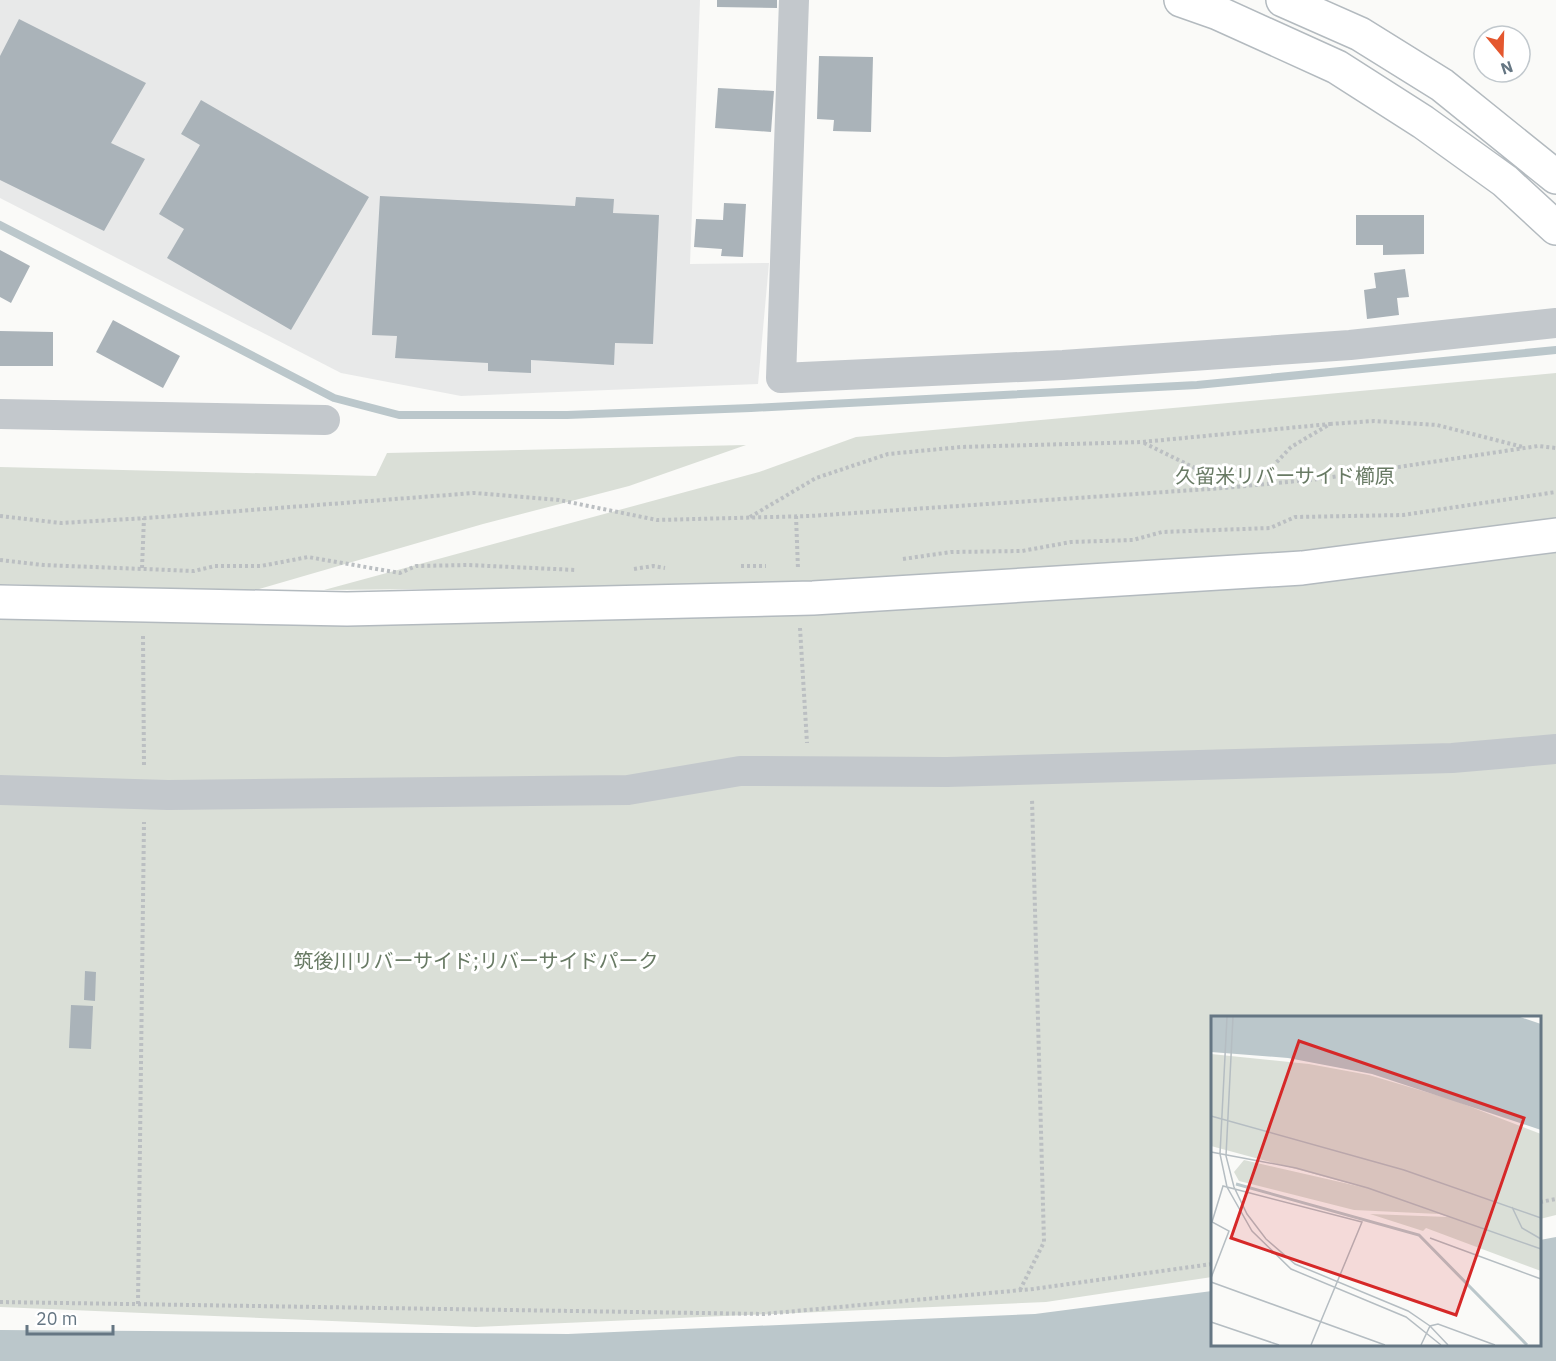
<svg xmlns="http://www.w3.org/2000/svg" width="1556" height="1361" font-family="'IBM Plex Sans','Noto Sans JP',sans-serif">
  <rect width="100%" height="100%" fill="#fafaf8"/>
  <path fill="#e8e9e9" d="M 0,0 L 700,0 L 690,264 L 769,263 L 758,384 L 461,396 L 341,373 L 0,198 Z"/>
  <path fill="#dadfd7" d="M 1556,373 L 1556,518 L 1295,553 L 820,585 L 324,590 L 759,472 L 856,437 Z
    M 746,445 L 629,486 L 483,524 L 252,591 L 0,584 L 0,467 L 376,476 L 387,453 Z
    M 1556,549 L 1556,1215 L 1540,1219 L 1540,1018 L 1212,1018 L 1212,1277 L 1046,1302 L 476,1327 L 0,1307 L 0,593 L 852,596 Z"/>
  <path fill="#bbc7cb" d="M 1556,1237 L 1556,1361 L 0,1361 L 0,1330 L 568,1334 L 1035,1314 L 1212,1291 L 1212,1344 L 1540,1344 L 1540,1240 Z"/>
  <g fill="none" stroke-linecap="round" stroke-linejoin="round">
    <path stroke="#bbc7cb" stroke-width="8" d="M 0,225 L 334,398 L 399,415 L 567,415 L 751,408 L 1197,385 L 1556,350"/>
  </g>
  <path fill="#aab3b9" d="M 717,0 L 777,0 L 777,8 L 717,7 Z
    M 19,19 L 146,83 L 111,143 L 145,159 L 104,231 L 0,180 L 0,56 Z
    M 819,56 L 873,57 L 871,132 L 833,131 L 834,120 L 817,119 Z
    M 718,88 L 774,91 L 771,132 L 715,128 Z
    M 201,100 L 369,197 L 291,330 L 167,258 L 184,229 L 159,214 L 200,145 L 181,134 Z
    M 380,196 L 575,206 L 576,197 L 614,199 L 613,213 L 659,215 L 653,344 L 615,343 L 614,365 L 531,360 L 531,373 L 488,371 L 488,363 L 395,358 L 397,336 L 372,335 Z
    M 724,203 L 746,204 L 743,257 L 721,256 L 722,249 L 694,247 L 696,219 L 723,220 Z
    M 1356,215 L 1424,215 L 1424,254 L 1383,255 L 1383,245 L 1356,245 Z
    M 0,250 L 30,266 L 11,303 L 0,297 Z
    M 1405,269 L 1409,297 L 1397,298 L 1399,315 L 1367,319 L 1364,290 L 1376,288 L 1374,273 Z
    M 113,320 L 180,356 L 163,388 L 96,352 Z
    M 0,331 L 53,332 L 53,366 L 0,366 Z
    M 85,971 L 96,972 L 95,1001 L 84,1000 Z
    M 71,1005 L 93,1006 L 91,1049 L 69,1048 Z"/>
  <g fill="none" stroke-linecap="round" stroke-linejoin="round">
    <g stroke="#b3babf" stroke-width="36">
      <path id="secondary" d="M 1181,0 L 1218,13 L 1337,67 L 1423,122 L 1505,181 L 1556,228
        M 1283,0 L 1360,34 L 1442,85 L 1556,177
        M 0,602 L 347,609 L 813,598 L 1302,568 L 1556,535"/>
    </g>
    <path stroke="#bbbfc2" stroke-width="4" stroke-dasharray="3 3" stroke-linecap="butt" d="M 1144,443 L 1203,472 L 1215,488
      M 1256,484 L 1291,447 L 1330,424 L 1374,421 L 1437,425 L 1523,447
      M 0,516 L 61,523 L 147,518 L 474,493 L 559,500 L 657,520 L 810,516 L 1224,488 L 1319,479 L 1538,446 L 1556,448
      M 796,516 L 798,569
      M 750,517 L 816,478 L 888,454 L 961,447 L 1142,442 L 1330,424
      M 903,559 L 951,552 L 1022,551 L 1071,542 L 1133,540 L 1162,532 L 1270,528 L 1295,517 L 1403,515 L 1556,492
      M 0,560 L 43,565 L 194,571 L 215,566 L 261,566 L 308,557 L 400,573 L 416,566 L 468,565 L 576,570
      M 741,566 L 766,566
      M 142,568 L 144,518
      M 634,569 L 653,566 L 665,568
      M 800,628 L 807,743
      M 143,636 L 144,766
      M 1540,1202 L 1556,1199
      M 1020,1290 L 1044,1242 L 1032,799
      M 0,1302 L 764,1314 L 1033,1289 L 1212,1264
      M 138,1304 L 144,822"/>
    <path stroke="#c3c8cc" stroke-width="30" d="M 794,0 L 781,378 L 1063,365 L 1350,345 L 1556,323
      M 0,414 L 325,420
      M 0,790 L 168,795 L 628,790 L 740,771 L 947,772 L 1452,758 L 1556,749"/>
    <use href="#secondary" stroke="#fff" stroke-width="33"/>
  </g>
  <g text-anchor="middle" stroke-width="6" stroke-linejoin="round" paint-order="stroke">
    <g font-size="20" fill="#687a64" stroke="#fff">
      <text x="1285" y="483">久留米リバーサイド櫛原</text>
      <text x="476" y="968">筑後川リバーサイド;リバーサイドパーク</text>
    </g>
  </g>
  <g transform="translate(1211 1016)">
    <rect width="330" height="330" fill="#fafaf8"/>
    <path d="M 0,38 L 98,48 L 158,59 L 242,84 L 330,118 L 330,255 L 215,212 L 212,215 L 159,198 L 237,201 L 228,198 L 143,194 L 28,165 L 23,156 L 33,144 L 151,171 L 0,130 Z" fill="#dadfd7"/>
    <path d="M 0,1 L 309,1 L 330,8 L 330,114 L 161,58 L 77,42 L 0,36 Z" fill="#bbc7cb"/>
    <path fill="none" stroke="#bbc7cb" stroke-width="3" d="M 25,168 L 208,219 L 316,329"/>
    <path fill="none" stroke="#b5bdc2" stroke-width="1.5" d="M 16,1 L 9,138 L 16,171 L 41,215 L 80,253 L 195,301 L 230,329M 22,1 L 15,140 L 23,171 L 36,198 L 55,223 L 84,248 L 197,295 L 219,310 L 237,329M 0,100 L 193,154 L 330,202M 0,136 L 85,152 L 157,172 L 330,233M 301,191 L 311,212 L 330,223M 219,222 L 330,263M 0,262 L 18,215 L 1,206 L 12,170 L 151,206 L 100,329M 0,266 L 174,329M 0,306 L 68,329M 210,329 L 219,310 L 227,308 L 284,329"/>
    <path fill="#d62828" fill-opacity="0.15" stroke="#d62828" stroke-width="3" d="M 88,25 L 313,102 L 245,299 L 20,222 Z"/>
    <rect width="330" height="330" fill="none" stroke="#657683" stroke-width="3"/>
  </g>
  <g transform="translate(1502 54) rotate(161)"><circle r="28" fill="#ffffff" stroke="#c1c8cd" stroke-width="1.5"/>
  <path d="M0-4.5L10 22L0 15L-10 22Z" fill="#e4572e"/>
  <text y="-9" font-size="16" font-weight="bold" text-anchor="middle" fill="#657683">N</text>
  </g>
  <path d="M27 1325v9h86v-9" fill="none" stroke="#657683" stroke-width="3"/>
  <text x="36" y="1325" font-size="18" fill="#657683" stroke="#ffffff" stroke-width="4.5" paint-order="stroke">20 m</text>
</svg>
